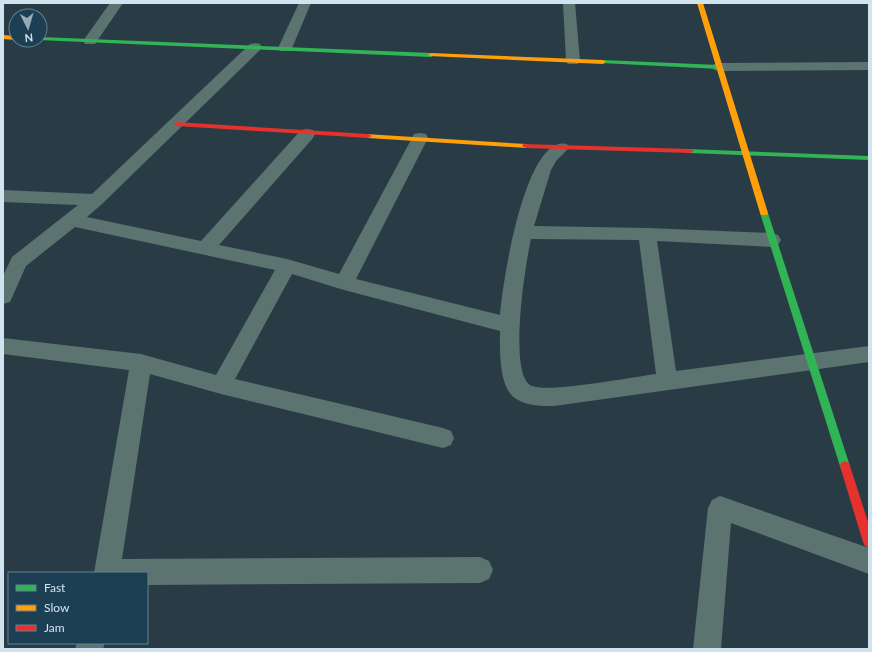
<svg xmlns="http://www.w3.org/2000/svg" width="872" height="652" font-family="Lato,sans-serif">
  <rect width="100%" height="100%" fill="#293c46"/>
  <g fill="none" stroke-linecap="round" stroke-linejoin="round">
    <path fill="#5b7470" fill-rule="evenodd" d="M 110,3 L 123,3 L 95,44 L 85,44 L 83,41 Z
      M 299,3 L 311,3 L 292,48 L 290,51 L 280,51 L 278,48 Z
      M 563,3 L 575,3 L 580,61 L 578,64 L 568,64 L 566,61 Z
      M 255,43 L 260,44 L 262,47 L 260,50 L 102,204 L 87,217 L 201,241 L 301,130 L 307,129 L 313,130 L 315,134 L 313,138 L 219,245 L 287,259 L 339,274 L 412,138 L 414,134 L 420,133 L 426,134 L 428,138 L 356,279 L 500,315 C 502,286 525,133 567,144 L 569,148 L 556,161 L 551,170 L 534,226 L 647,228 L 772,233 L 778,235 L 781,240 L 778,245 L 772,247 L 657,241 L 676,371 L 869,346 L 869,362 L 554,406 C 541,406 529,406 518,400 C 498,390 500,349 500,331 L 344,290 L 292,274 L 235,379 L 443,428 L 451,431 L 454,438 L 451,445 L 443,448 L 221,394 L 150,374 L 122,559 L 480,557 L 489,561 L 493,570 L 489,579 L 480,583 L 147,585 L 147,573 L 94,573 L 129,370 L 3,354 L 3,338 L 141,354 L 216,375 L 275,270 L 75,227 L 26,266 L 10,302 L 3,304 L 3,276 L 12,257 L 78,205 L 3,202 L 3,190 L 92,194 L 250,44 ZM 531,239 L 639,240 L 656,374 C 633,377 549,393 532,386 C 507,377 526,260 531,239 Z
      M 869,62 L 869,70 L 719,71 L 714,70 L 712,67 L 714,64 L 719,63 Z
      M 720,496 L 869,548 L 869,574 L 731,523 L 721,649 L 693,649 L 708,508 L 712,500 Z
      M 77,643 L 105,643 L 103,649 L 75,649 Z"/>
    <path fill="#30b455" fill-rule="evenodd" d="M 40,37 L 431,53 L 434,55 L 431,57 L 38,40 L 40,40 Z
      M 603,60 L 719,65 L 722,67 L 719,69 L 601,63 L 600,62 Z
      M 687,149 L 869,156 L 869,160 L 690,153 L 687,153 Z
      M 764,210 L 768,213 L 850,466 L 849,469 L 845,471 L 841,469 L 840,466 L 760,213 Z"/>
    <path fill="#ff9f0a" fill-rule="evenodd" d="M 697,3 L 703,3 L 768,213 L 767,215 L 761,215 L 760,213 Z
      M 3,35 L 16,36 L 16,40 L 3,39 Z
      M 431,53 L 603,60 L 606,62 L 603,64 L 429,56 L 428,55 Z
      M 365,134 L 526,144 L 530,146 L 526,148 L 368,138 L 364,136 Z"/>
    <path fill="#e5322d" fill-rule="evenodd" d="M 175,122 L 368,134 L 372,136 L 368,138 L 177,126 L 174,124 Z
      M 523,144 L 690,149 L 694,151 L 690,153 L 526,148 L 522,146 Z
      M 845,461 L 849,463 L 850,466 L 869,525 L 869,548 L 865,546 L 863,542 L 840,466 L 841,463 Z"/>
  </g>
  <rect width="872" height="652" fill="none" stroke="#d0e4f0" stroke-width="8"/>
  <rect x="8" y="572" width="140" height="72" fill="#1c3f53" stroke="#648192"/>
  <rect x="16" y="585" width="20" height="6" fill="#30b455" stroke="#648192"/>
  <text x="44" y="592" font-size="12" fill="#d0e4f0">Fast</text>
  <rect x="16" y="605" width="20" height="6" fill="#ff9f0a" stroke="#648192"/>
  <text x="44" y="612" font-size="12" fill="#d0e4f0">Slow</text>
  <rect x="16" y="625" width="20" height="6" fill="#e5322d" stroke="#648192"/>
  <text x="44" y="632" font-size="12" fill="#d0e4f0">Jam</text>
  <g transform="translate(28 28) rotate(175)"><circle r="19" fill="#1c3f53" stroke="#648192"/>
  <path d="M0-3L7 15L0 10L-7 15Z" fill="#96a9b4"/>
  <text y="-6" font-size="11" font-weight="bold" text-anchor="middle" fill="#d0e4f0">N</text>
  </g>
</svg>
